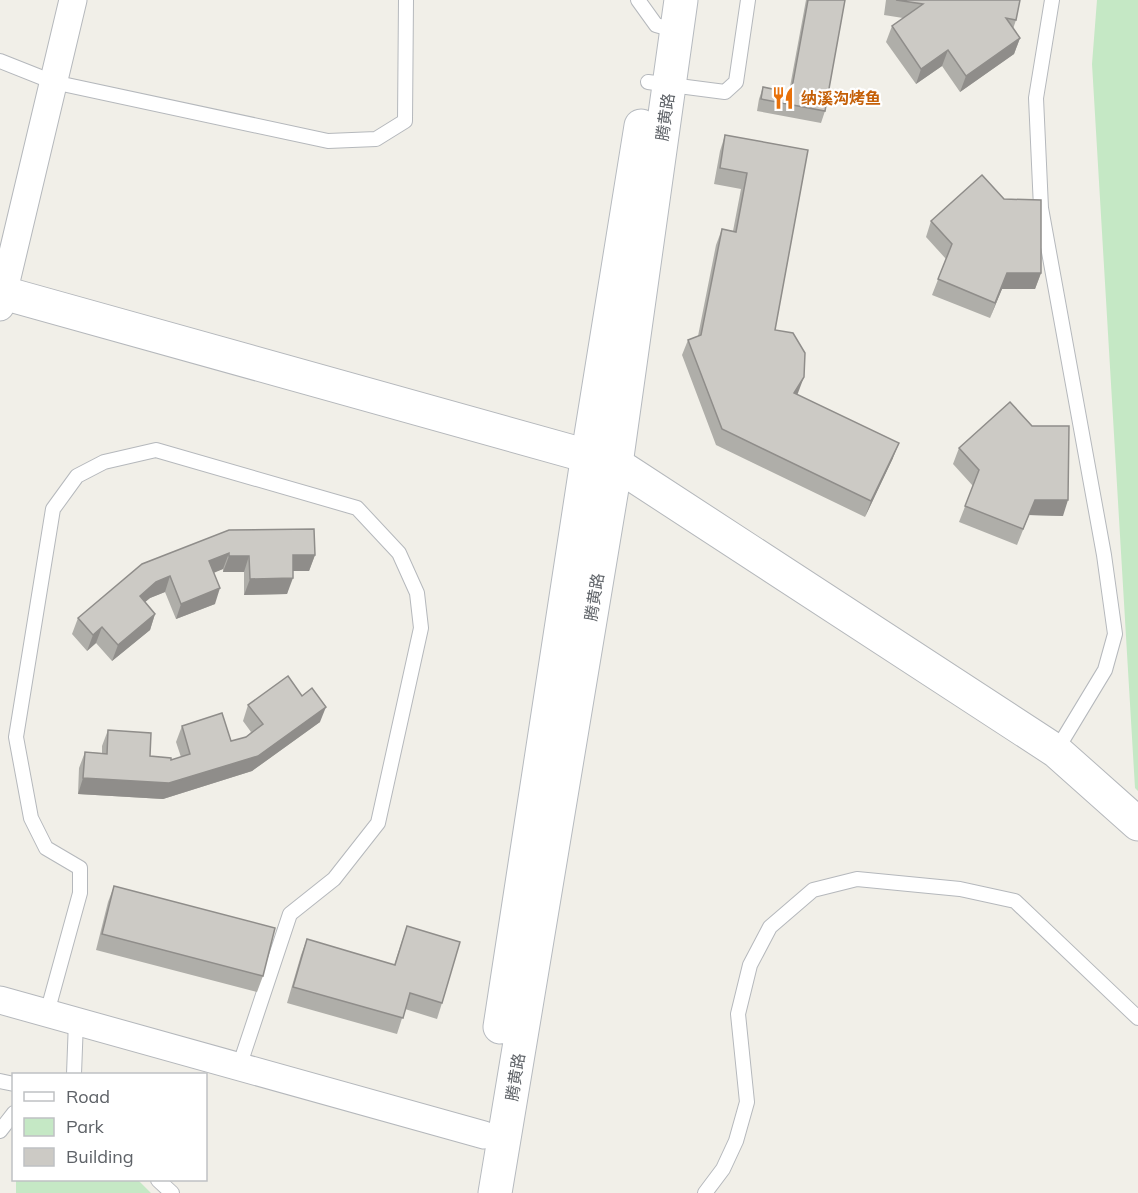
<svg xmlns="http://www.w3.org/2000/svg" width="1138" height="1193" font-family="Mulish,'Noto Sans SC',sans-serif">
  <rect width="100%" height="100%" fill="#f1efe8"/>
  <path fill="#c5e8c5" d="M 1097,0 L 1138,0 L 1138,791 L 1135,788 L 1092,64 Z
    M 16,1180 L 138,1180 L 151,1193 L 16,1193 Z"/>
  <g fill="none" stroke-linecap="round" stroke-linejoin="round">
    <g stroke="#b5b8bc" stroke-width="16">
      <path id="service" d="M 638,0 L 656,25 L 677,31
        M 1052,0 L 1036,98 L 1041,208 L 1104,555 L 1115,634 L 1105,670 L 1056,751
        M 0,61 L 53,82 L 328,141 L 376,139 L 405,121 L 406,0
        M 648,82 L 725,92 L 736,82 L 748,0
        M 47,1013 L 80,893 L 80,868 L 46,848 L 31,818 L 16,737 L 53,509 L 77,476 L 104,462 L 156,450 L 357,508 L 399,553 L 417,593 L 421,628 L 378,823 L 334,879 L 290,914 L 239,1067
        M 74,1074 L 76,1021
        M 0,1081 L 14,1084
        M 0,1131 L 14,1113
        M 158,1180 L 172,1193
        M 705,1193 L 723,1169 L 736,1141 L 747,1102 L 738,1014 L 750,965 L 770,927 L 813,890 L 857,879 L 960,889 L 1015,901 L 1138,1018"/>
    </g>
    <g stroke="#b5b8bc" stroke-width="29">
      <path id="minor" d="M 0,307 L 73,0
        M 0,1000 L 484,1135"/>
    </g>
    <g stroke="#b5b8bc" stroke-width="35">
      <path id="tertiary" d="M 0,292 L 616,464 L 1056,751 L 1138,824"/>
    </g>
    <g stroke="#b6babf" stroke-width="35">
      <path id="secondary" d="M 500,1027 L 588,454 L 641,126
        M 495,1193 L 616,464 L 681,0"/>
    </g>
    <use href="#service" stroke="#fff" stroke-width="14"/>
    <use href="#minor" stroke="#fff" stroke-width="27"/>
    <use href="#tertiary" stroke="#fff" stroke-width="33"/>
    <use href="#secondary" stroke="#fff" stroke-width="33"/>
  </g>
  <path fill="#afaea9" d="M 806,0 L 845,0 L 825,111 L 821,123 L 757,111 L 759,99 L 763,87 L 789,92 Z
    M 886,0 L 1020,0 L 1016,20 L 1013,29 L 1020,38 L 1014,54 L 960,92 L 942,66 L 916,84 L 886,42 L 892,26 L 903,18 L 884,15 Z
    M 725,135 L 808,150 L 775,330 L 798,393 L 797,394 L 893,458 L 865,517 L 716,445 L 682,355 L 688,340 L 698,336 L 716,245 L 722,229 L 733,231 L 741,189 L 714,184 L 720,151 Z
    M 931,221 L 1041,273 L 1035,289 L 1002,289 L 990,318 L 932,295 L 946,259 L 926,237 Z
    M 959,448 L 1063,516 L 1029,515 L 1017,545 L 959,522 L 973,486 L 953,464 Z
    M 229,530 L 315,555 L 309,571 L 293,571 L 287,594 L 244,595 L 244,572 L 223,572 L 223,569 L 214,572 L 215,604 L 176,619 L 165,592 L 150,598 L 145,602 L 155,614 L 150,630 L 112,661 L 96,643 L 87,651 L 72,634 L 78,618 Z
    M 248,705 L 320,722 L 252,771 L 163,799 L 78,794 L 79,768 L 85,752 L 102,753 L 102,746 L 108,730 L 150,756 L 171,760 L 181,757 L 176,742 L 182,726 L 231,741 L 246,737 L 251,732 L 243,721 Z
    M 114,886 L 263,976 L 257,992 L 96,950 L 108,902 Z
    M 407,926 L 442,1003 L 437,1019 L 405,1009 L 397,1034 L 287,1003 L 301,955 L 307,939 L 394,965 Z"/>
  <path fill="#8f8d8a" d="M 1020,38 L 1014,54 L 960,92 L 966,76 Z
    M 948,50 L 942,66 L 916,84 L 921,69 Z
    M 1007,273 L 1041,273 L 1035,289 L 1002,289 L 990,318 Z
    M 804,377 L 798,393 L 789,408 L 794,393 Z
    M 899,443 L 893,458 L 865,517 L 871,501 Z
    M 1035,500 L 1068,500 L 1063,516 L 1029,515 L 1017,545 Z
    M 229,553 L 223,569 L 204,577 L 209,561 Z
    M 293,555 L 315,555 L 309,571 L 287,571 Z
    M 229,556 L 249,556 L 244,572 L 223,572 Z
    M 170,576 L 165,592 L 150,598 L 134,611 L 140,596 L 156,582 Z
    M 293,578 L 287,594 L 244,595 L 250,579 Z
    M 220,588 L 215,604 L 176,619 L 181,604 Z
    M 155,614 L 150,630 L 112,661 L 118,645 Z
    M 102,627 L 96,643 L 87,651 L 93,635 Z
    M 326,707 L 320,722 L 252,771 L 163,799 L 78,794 L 83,778 L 169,783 Z"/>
  <path fill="#cccac5" stroke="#8f8d8a" stroke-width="1.5" d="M 808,0 L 845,0 L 825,111 L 761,99 L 763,87 L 791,93 Z
    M 896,0 L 1020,0 L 1016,20 L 1006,18 L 1020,38 L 966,76 L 948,50 L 921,69 L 892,26 L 923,4 Z
    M 725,135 L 808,150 L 775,330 L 793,333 L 805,353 L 804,377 L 794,393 L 899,443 L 871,501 L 722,429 L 688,340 L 701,335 L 722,229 L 736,232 L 747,173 L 720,168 Z
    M 982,175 L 1004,199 L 1041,200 L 1041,273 L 1007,273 L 995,303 L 938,279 L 952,244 L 931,221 Z
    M 1010,402 L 1032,426 L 1069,426 L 1068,500 L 1035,500 L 1023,529 L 965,506 L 979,470 L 959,448 Z
    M 314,529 L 315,555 L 293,555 L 293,578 L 250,579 L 249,556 L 229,556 L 229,553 L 209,561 L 220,588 L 181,604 L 170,576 L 156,582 L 140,596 L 155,614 L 118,645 L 102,627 L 93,635 L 78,618 L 142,564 L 229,530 Z
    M 288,676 L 302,696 L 312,688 L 326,707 L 258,756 L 169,783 L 83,778 L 85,752 L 107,754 L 108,730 L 151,733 L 150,756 L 171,758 L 171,760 L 190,754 L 182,726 L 222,713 L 231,741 L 246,737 L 263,724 L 248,705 Z
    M 114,886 L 275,928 L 263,976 L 102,934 Z
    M 407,926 L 460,942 L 442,1003 L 410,993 L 403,1018 L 293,987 L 307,939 L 395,965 Z"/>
  <defs>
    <g id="restaurant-bare" transform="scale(1.8)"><path d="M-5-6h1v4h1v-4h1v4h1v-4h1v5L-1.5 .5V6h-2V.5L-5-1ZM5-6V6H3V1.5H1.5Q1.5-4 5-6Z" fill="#e8710a" stroke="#fff" stroke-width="2.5" paint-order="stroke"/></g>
  </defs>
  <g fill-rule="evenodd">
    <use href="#restaurant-bare" x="783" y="98"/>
  </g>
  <g text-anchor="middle" stroke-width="4.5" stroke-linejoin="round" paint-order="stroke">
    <g font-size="16" font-weight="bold" fill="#c56008" stroke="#fff" text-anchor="start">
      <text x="801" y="104">纳溪沟烤鱼</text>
    </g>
    <g font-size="16" fill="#5f6368" stroke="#fff">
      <text transform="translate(665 117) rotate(-82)" y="6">腾黄路</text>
      <text transform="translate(594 597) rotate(-81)" y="6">腾黄路</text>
      <text transform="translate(515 1077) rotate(-81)" y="6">腾黄路</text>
    </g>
  </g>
  <rect x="12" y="1073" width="195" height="108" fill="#ffffff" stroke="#bfc1c3" stroke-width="1.5"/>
  <rect x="24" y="1092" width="30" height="9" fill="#ffffff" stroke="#bfc1c3" stroke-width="1.5"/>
  <text x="66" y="1103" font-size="18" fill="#5f6368">Road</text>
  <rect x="24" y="1118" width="30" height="18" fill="#c5e8c5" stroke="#bfc1c3" stroke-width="1.5"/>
  <text x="66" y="1133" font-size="18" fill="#5f6368">Park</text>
  <rect x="24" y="1148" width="30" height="18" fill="#cccac5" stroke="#bfc1c3" stroke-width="1.5"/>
  <text x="66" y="1163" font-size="18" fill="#5f6368">Building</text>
</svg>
